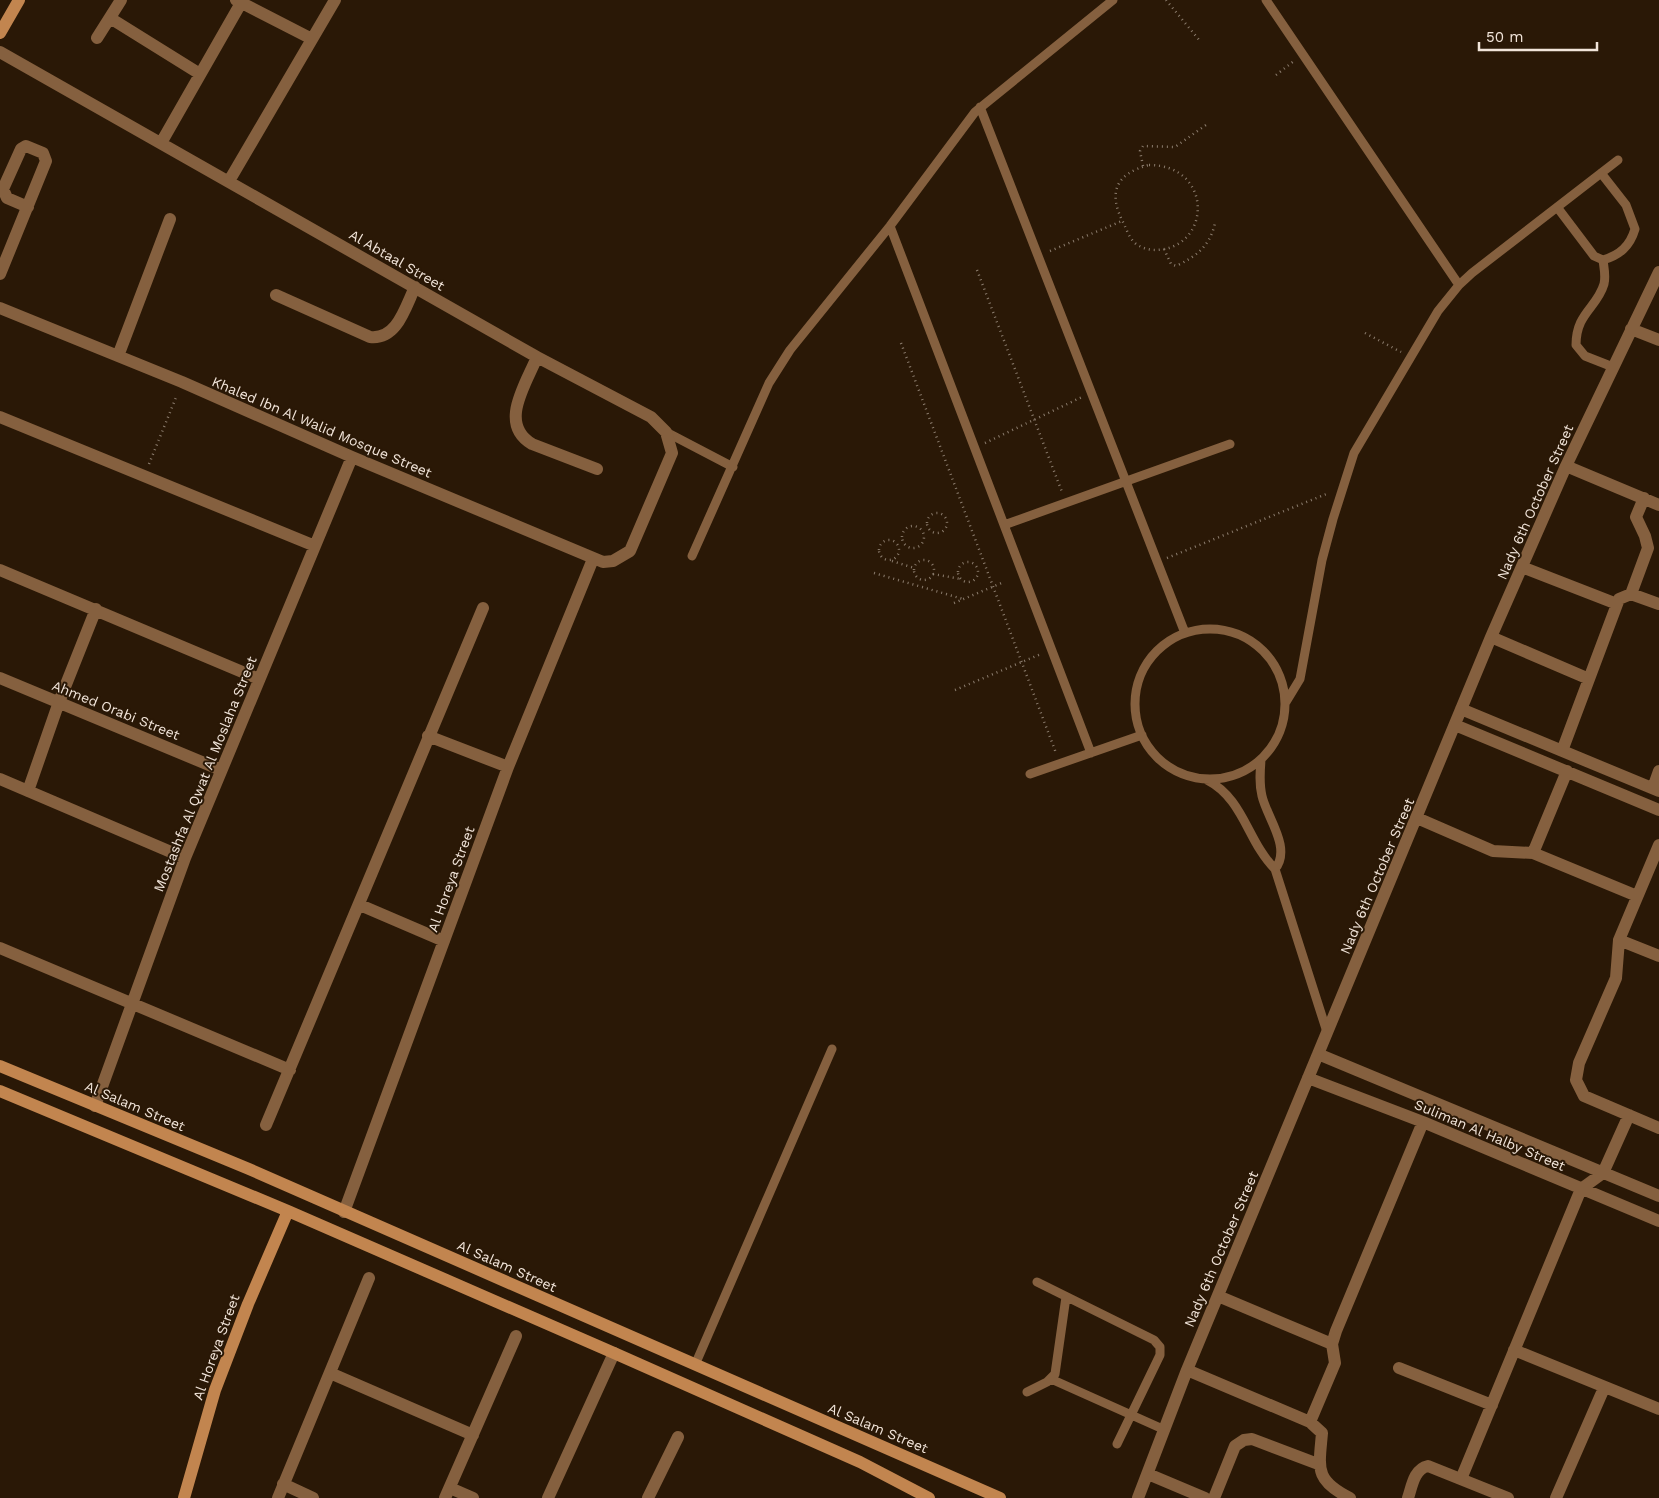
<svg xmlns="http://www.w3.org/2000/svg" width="1659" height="1498" font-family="'Work Sans',sans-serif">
  <rect width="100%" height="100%" fill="#2a1806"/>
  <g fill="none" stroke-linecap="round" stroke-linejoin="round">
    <path stroke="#8c7d6e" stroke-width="2.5" stroke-dasharray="1 4" stroke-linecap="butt" d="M 1166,0 L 1200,41
      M 1276,75 L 1294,61
      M 1149,165 C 1210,165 1212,239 1165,249 C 1155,251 1145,250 1136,244 C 1130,239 1127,231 1124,224 C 1108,194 1114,174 1149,165 Z
      M 1143,166 L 1140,151 L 1143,146 L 1175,147 L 1206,125
      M 1164,249 L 1171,264 L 1176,266 C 1197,256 1210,246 1215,223
      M 1050,251 L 1122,221
      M 977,270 L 1062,492
      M 1365,333 L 1401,352
      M 901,343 L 1056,753
      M 985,443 L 1082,397
      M 149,464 L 177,395
      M927 523a10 10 0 1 1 20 0a10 10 0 1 1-20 0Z
      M902 537a11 11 0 1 1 22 0a11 11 0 1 1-22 0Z
      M879 550a10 10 0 1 1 20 0a10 10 0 1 1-20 0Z
      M 1167,558 L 1329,493
      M914 570a10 10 0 1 1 20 0a10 10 0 1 1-20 0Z
      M 892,561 L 914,568
      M958 572a10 10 0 1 1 20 0a10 10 0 1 1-20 0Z
      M 874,573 L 963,599
      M 933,574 L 961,579
      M 954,603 L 1004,582
      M 955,690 L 1041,654"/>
    <path stroke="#85603f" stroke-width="9" d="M 1266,0 L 1459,285
      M 980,107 L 1185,633
      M 1601,173 L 1626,205 L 1635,229 C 1630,246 1620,255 1603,260
      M 1557,207 L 1594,256 L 1603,260 C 1604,268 1606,276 1604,284 C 1597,308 1576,313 1576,345 L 1585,356 L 1613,367
      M 890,226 L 1091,753
      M 666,432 L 733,467
      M 1004,525 L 1230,444
      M 692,556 L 769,383 L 790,350 L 890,226 L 975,112 L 1113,0
      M1135 704a75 75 0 1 1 150 0a75 75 0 1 1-150 0Z
      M 1286,702 L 1300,679 L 1322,560 L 1333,519 L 1354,453 L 1438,311 L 1459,285 L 1472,273 L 1618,160
      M 1261,760 C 1260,772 1259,784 1262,796 C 1267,818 1292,848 1275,869
      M 1030,774 L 1142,735
      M 1207,780 C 1244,799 1247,841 1275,869 L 1327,1032
      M 1037,1282 L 1154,1340 L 1160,1347 L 1160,1355 L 1117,1444
      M 695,1365 L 832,1049
      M 1051,1379 L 1165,1430
      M 1027,1392 L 1047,1382 L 1055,1374 L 1066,1297"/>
    <path stroke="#85603f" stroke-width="12" d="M 236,0 L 312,39
      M 110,18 L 200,74
      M 97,38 L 121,0
      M 0,52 L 537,357 L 651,417 L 666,432 L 672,453 L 630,551 L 613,561 L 603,562 L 352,457 L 182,382 L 0,308
      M 161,143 L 241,3
      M 229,181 L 335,0
      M 0,274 L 46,161 L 43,153 L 26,146 L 21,149 L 3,189 L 7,198 L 28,207
      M 276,295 L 370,337 C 397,340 405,308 415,287
      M 1631,329 L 1659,340
      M 118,356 L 170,219
      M 537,357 C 526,384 498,424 532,444 L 597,469
      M 0,417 L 315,546
      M 1566,466 L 1659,505
      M 1522,567 L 1617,604
      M 0,570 L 259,679
      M 1631,594 L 1648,548 L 1645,536 L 1636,517 L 1644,498
      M 1491,637 L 1589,679
      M 0,678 L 221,770
      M 1461,709 L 1659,791
      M 1455,725 L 1659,810
      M 428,736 L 508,767
      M 1562,751 L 1619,599 L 1631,594 L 1659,604
      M 0,779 L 185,858
      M 1653,788 L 1659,771
      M 28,791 L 59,702 L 96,609
      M 1417,818 L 1493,851 L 1533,853 L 1637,896
      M 1659,845 L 1619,940 L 1616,978 L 1579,1063 L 1576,1080 L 1584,1096 L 1659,1128
      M 1533,853 L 1567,771
      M 360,905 L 444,941
      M 1619,940 L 1659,956
      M 0,948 L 290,1070
      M 1318,1054 L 1659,1196
      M 1308,1078 L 1423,1122 L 1659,1221
      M 95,1106 L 185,858 L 352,457
      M 266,1125 L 483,608
      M 344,1212 L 508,767 L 593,559
      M 1218,1296 L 1332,1344
      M 1514,1350 L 1659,1409
      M 1399,1368 L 1492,1405
      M 1187,1370 L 1310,1422 L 1322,1433 C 1319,1468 1314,1480 1350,1498
      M 330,1373 L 473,1435
      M 1310,1422 L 1335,1363 L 1332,1344 L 1336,1331 L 1423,1122
      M 1148,1474 L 1205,1498
      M 1461,1479 L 1581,1189 L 1603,1173 L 1629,1115
      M 283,1484 L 313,1498
      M 450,1488 L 473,1498
      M 278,1498 L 369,1278
      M 445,1498 L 516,1336
      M 548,1498 L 614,1353
      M 648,1498 L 678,1437
      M 1138,1498 L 1187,1370 L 1491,637 L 1566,466 L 1659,272
      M 1214,1498 L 1235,1446 L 1244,1440 L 1252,1439 L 1318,1464
      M 1408,1498 C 1412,1486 1414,1469 1428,1466 L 1508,1498
      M 1556,1498 L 1604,1388"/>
    <path stroke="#c2854f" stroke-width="12" d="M 0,33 L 19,0
      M 0,1066 L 249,1169 L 1000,1498
      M 0,1091 L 288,1211 L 614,1353 L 860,1462 L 929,1498
      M 184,1498 L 215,1390 L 248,1304 L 288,1211"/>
  </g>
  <g text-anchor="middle" stroke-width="4" stroke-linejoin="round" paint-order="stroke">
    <g font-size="14" fill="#f2e5da" stroke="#2a1806">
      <text transform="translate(397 260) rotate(30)" y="5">Al Abtaal Street</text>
      <text transform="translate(322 427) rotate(23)" y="5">Khaled Ibn Al Walid Mosque Street</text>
      <text transform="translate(1535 502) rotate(-66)" y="5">Nady 6th October Street</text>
      <text transform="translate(116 710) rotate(22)" y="5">Ahmed Orabi Street</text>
      <text transform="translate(205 774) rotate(-68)" y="5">Mostashfa Al Qwat Al Moslaha Street</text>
      <text transform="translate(1377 876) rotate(-67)" y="5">Nady 6th October Street</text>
      <text transform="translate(451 879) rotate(-70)" y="5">Al Horeya Street</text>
      <text transform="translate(135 1106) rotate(23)" y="5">Al Salam Street</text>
      <text transform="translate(1490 1135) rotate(23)" y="5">Suliman Al Halby Street</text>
      <text transform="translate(1221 1249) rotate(-67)" y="5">Nady 6th October Street</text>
      <text transform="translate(507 1266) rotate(24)" y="5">Al Salam Street</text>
      <text transform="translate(216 1347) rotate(-70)" y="5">Al Horeya Street</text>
      <text transform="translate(878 1428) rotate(23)" y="5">Al Salam Street</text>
    </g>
  </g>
  <path d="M1479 42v8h118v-8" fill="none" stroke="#f2e5da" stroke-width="2.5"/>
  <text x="1486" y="42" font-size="15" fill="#f2e5da" stroke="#2a1806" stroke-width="4" paint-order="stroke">50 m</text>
</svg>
